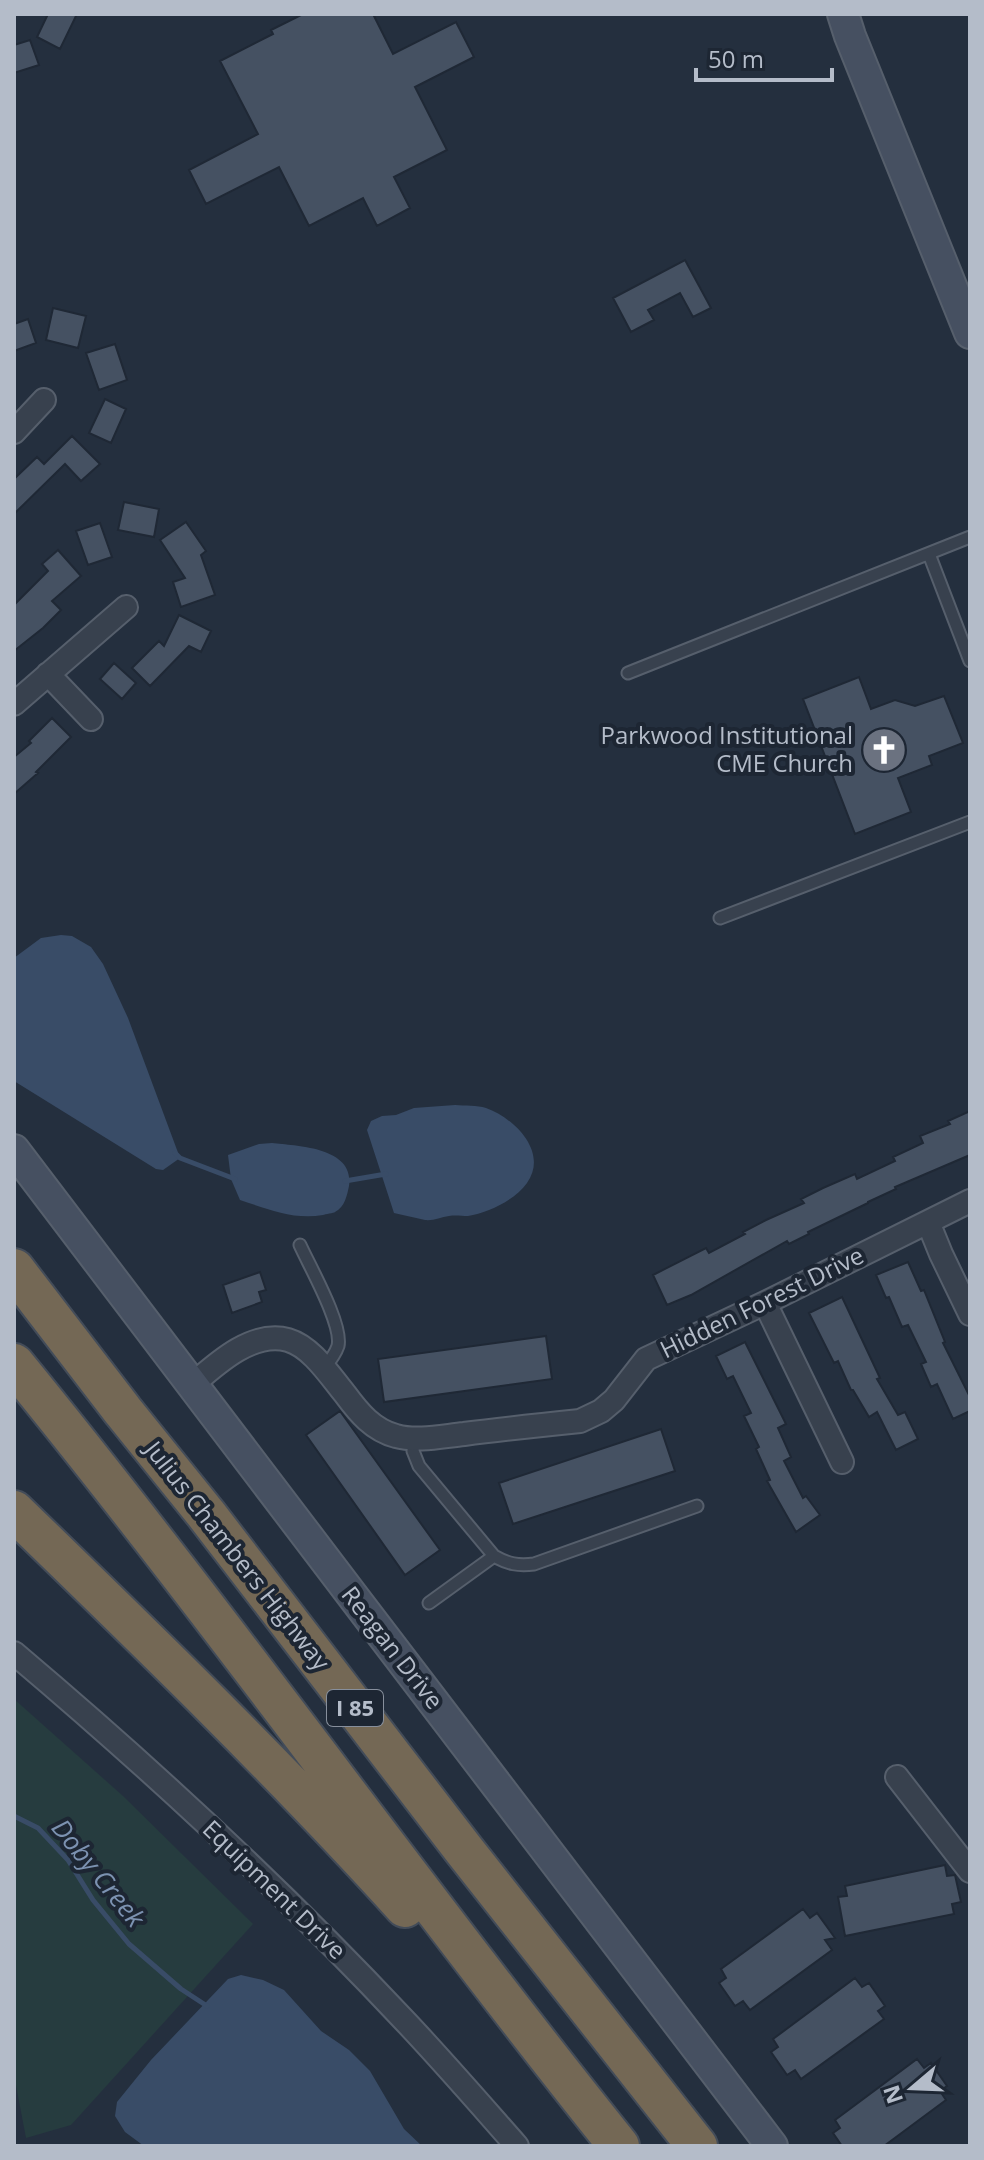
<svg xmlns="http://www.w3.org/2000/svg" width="984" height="2160" font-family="'Open Sans',sans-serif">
  <rect width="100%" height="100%" fill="#242f3e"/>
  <path fill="#263c3f" d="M 14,1699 L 123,1796 L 253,1924 L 71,2125 L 26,2138 L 14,2075 Z"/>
  <path fill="#394c67" d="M 61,935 L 72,936 L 91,947 L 103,964 L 128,1018 L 180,1158 L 163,1170 L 156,1169 L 14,1081 L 14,958 L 41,938 Z
    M 455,1105 C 465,1106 477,1105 486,1108 C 514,1118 549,1152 527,1183 C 515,1200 488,1213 468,1216 C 462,1216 455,1215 449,1216 C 441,1217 433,1221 425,1220 C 415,1218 404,1215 394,1213 L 367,1130 L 371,1121 L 382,1116 L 396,1115 L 414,1108 Z
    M 272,1143 C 297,1146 355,1147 349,1186 C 347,1195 345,1207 335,1212 C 334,1213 325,1214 323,1215 C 293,1220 268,1209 240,1200 L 231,1179 L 228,1155 L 259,1144 Z
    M 241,1975 L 263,1980 L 284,1990 L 321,2031 L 349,2050 L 370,2071 L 404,2129 L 422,2146 L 144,2146 L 125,2132 L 115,2116 L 117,2102 L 151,2060 L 228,1979 Z"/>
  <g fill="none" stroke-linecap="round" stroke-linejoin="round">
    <path stroke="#394c67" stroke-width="5" d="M 175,1153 L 180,1158 L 235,1179
      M 345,1181 L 386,1174
      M 14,1816 L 38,1828 L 68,1860 L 93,1900 L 129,1944 L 181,1989 L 207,2006"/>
  </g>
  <path fill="#455162" stroke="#1f2835" stroke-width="2" d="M 48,14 L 77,14 L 60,49 L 37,37 Z
    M 303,14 L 373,14 L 393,54 L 456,22 L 474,57 L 415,87 L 447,150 L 394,177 L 410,208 L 377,226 L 363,198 L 309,226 L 279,167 L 206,204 L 189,170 L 258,134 L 220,61 L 273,34 L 271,30 Z
    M 30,40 L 39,65 L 14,73 L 14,45 Z
    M 685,260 L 711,308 L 693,317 L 680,293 L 648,310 L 654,320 L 631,332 L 613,298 Z
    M 53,308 L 86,316 L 78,348 L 46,340 Z
    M 28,319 L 36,343 L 14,351 L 14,324 Z
    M 115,344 L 127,380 L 99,390 L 86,353 Z
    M 105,399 L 126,409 L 111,443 L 89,433 Z
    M 72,436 L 100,464 L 81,481 L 65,464 L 14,514 L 14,479 L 37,457 L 44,464 Z
    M 124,502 L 159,509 L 154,537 L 118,530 Z
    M 186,522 L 206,551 L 201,555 L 215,595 L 181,607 L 173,582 L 185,578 L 160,540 Z
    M 100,523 L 112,557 L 88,565 L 76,531 Z
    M 58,550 L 81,576 L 52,601 L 61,610 L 43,628 L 14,651 L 14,605 L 48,571 L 42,564 Z
    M 179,615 L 211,631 L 201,652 L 189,646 L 150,686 L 132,668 L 159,641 L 164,646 Z
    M 114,663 L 136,683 L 122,699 L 100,679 Z
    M 859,677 L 871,709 L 895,700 L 915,706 L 944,696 L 963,743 L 929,756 L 932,765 L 898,778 L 911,812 L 855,834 L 803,699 Z
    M 52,718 L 71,737 L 36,772 L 38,773 L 14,794 L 14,757 L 31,743 L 29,741 Z
    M 970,1111 L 970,1155 L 895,1187 L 896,1189 L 868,1202 L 868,1203 L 808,1232 L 809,1234 L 789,1244 L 787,1241 L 691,1295 L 667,1305 L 653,1275 L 706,1248 L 709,1253 L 745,1234 L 743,1232 L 766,1220 L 804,1203 L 801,1199 L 823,1188 L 855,1174 L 857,1179 L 895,1161 L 893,1157 L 923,1143 L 920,1136 L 950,1124 L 948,1121 Z
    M 908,1262 L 921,1291 L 924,1290 L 945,1342 L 943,1343 L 970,1397 L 970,1411 L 953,1419 L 937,1384 L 931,1387 L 921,1364 L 926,1362 L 908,1325 L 902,1327 L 889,1297 L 886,1298 L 876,1275 Z
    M 260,1272 L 266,1290 L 259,1292 L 262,1302 L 232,1313 L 223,1285 Z
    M 842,1297 L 880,1378 L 877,1379 L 898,1415 L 905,1412 L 918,1439 L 896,1450 L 877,1412 L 869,1417 L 853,1390 L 851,1390 L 838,1361 L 834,1363 L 809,1313 Z
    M 546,1336 L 552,1379 L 384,1402 L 378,1359 Z
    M 745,1342 L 786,1424 L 778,1428 L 791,1457 L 784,1461 L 803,1498 L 806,1496 L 820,1515 L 796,1532 L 767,1481 L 770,1480 L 756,1449 L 759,1447 L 744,1416 L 751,1413 L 733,1376 L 727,1379 L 716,1356 Z
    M 340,1411 L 440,1550 L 405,1575 L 306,1435 Z
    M 661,1429 L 675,1471 L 513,1524 L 499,1483 Z
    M 945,1865 L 947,1876 L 955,1875 L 961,1902 L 952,1904 L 954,1914 L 845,1936 L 838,1897 L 847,1896 L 845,1886 Z
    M 803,1909 L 810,1918 L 817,1913 L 835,1938 L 825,1940 L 832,1950 L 750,2010 L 743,2001 L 735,2006 L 719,1983 L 726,1978 L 721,1969 Z
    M 855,1978 L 862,1987 L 869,1983 L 885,2006 L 878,2011 L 884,2019 L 801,2079 L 795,2070 L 787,2075 L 771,2052 L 778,2047 L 773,2039 Z
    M 917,2059 L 924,2068 L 931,2063 L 947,2086 L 940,2091 L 946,2100 L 884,2146 L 842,2146 L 833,2133 L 840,2128 L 835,2120 Z"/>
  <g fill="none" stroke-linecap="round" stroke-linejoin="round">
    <g stroke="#565f6c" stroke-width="15">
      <path id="lane" d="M 929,554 L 970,661
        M 628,673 L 970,537
        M 720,918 L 970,822
        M 300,1245 C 310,1267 343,1325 338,1346 C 335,1355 330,1361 324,1368
        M 414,1438 L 413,1451 L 419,1466 L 494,1556 C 508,1564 518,1566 534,1564 L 697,1506
        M 429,1603 L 494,1556"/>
    </g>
    <g stroke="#565f6c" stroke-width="26">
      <path id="street" d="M 14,432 L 44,400
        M 48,674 L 91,719
        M 14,704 L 126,607
        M 928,1222 L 941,1254 L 970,1314
        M 765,1303 L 842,1462
        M 191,1386 C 215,1365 252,1330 288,1340 C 312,1347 330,1376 345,1394 C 359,1413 373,1430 396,1436 C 417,1442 443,1436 464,1434 C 503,1429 541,1425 580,1421 L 601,1411 L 614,1400 L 646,1359 L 765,1303 L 970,1201
        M 14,1653 C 150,1768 281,1889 403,2019 C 442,2060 479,2103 517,2146
        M 897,1777 L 970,1871"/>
    </g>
    <g stroke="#565f6c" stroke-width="34">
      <path id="secondary" d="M 843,14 L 850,36 L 970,333
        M 14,1150 C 265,1483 520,1814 772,2146"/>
    </g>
    <g stroke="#434c59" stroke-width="44">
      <path id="highway" d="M 14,1269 L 123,1411 L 206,1514 L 464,1850 L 697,2146
        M 14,1364 C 222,1619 413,1889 619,2146
        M 14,1511 C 147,1640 280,1769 405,1907"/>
    </g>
    <use href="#lane" stroke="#38414e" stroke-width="11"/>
    <use href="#street" stroke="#38414e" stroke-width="22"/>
    <use href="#secondary" stroke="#465061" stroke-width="30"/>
    <use href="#highway" stroke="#746855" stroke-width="40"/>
  </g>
  <defs>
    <g id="church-disc" transform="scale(2.3)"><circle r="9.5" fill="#6b7280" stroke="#1d2633"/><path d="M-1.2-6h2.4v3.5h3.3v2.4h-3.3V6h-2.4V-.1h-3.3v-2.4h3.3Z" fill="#fff"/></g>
  </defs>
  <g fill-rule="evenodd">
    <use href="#church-disc" x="884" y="750"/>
  </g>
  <g text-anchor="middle" stroke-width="8" stroke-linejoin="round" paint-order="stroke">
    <rect fill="#1d2633" stroke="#878f9c" stroke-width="2" x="327" y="1690" width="56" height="36" rx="6"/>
    <g font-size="22" font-weight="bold" fill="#b4bcc9">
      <text x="355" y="1716">I 85</text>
    </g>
    <g font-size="24" fill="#b4bcc9" stroke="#1d2633" text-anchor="end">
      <text x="853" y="744">Parkwood Institutional<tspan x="853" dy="28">CME Church</tspan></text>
    </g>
    <g font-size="24" fill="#b4bcc9" stroke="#1d2633">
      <text transform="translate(762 1303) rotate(-26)" y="8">Hidden Forest Drive</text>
      <text transform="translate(237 1556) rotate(52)" y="8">Julius Chambers Highway</text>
      <text transform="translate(392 1648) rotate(52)" y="8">Reagan Drive</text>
      <text transform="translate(274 1890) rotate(44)" y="8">Equipment Drive</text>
    </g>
    <g font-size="26" font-style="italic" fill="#7c92b1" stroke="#1d2633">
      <text transform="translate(98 1873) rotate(51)" y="9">Doby Creek</text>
    </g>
  </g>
  <rect width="984" height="2160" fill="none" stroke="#b4bcc9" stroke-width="32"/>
  <g transform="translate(912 2088) rotate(251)" stroke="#1d2633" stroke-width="6" paint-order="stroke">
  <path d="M0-6L14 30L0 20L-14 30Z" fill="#b4bcc9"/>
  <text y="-12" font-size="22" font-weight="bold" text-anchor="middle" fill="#b4bcc9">N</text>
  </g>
  <path d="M696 68v12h136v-12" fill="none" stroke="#b4bcc9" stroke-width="4"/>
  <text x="708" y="68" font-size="24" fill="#b4bcc9" stroke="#1d2633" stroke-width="6" paint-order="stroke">50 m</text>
</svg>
